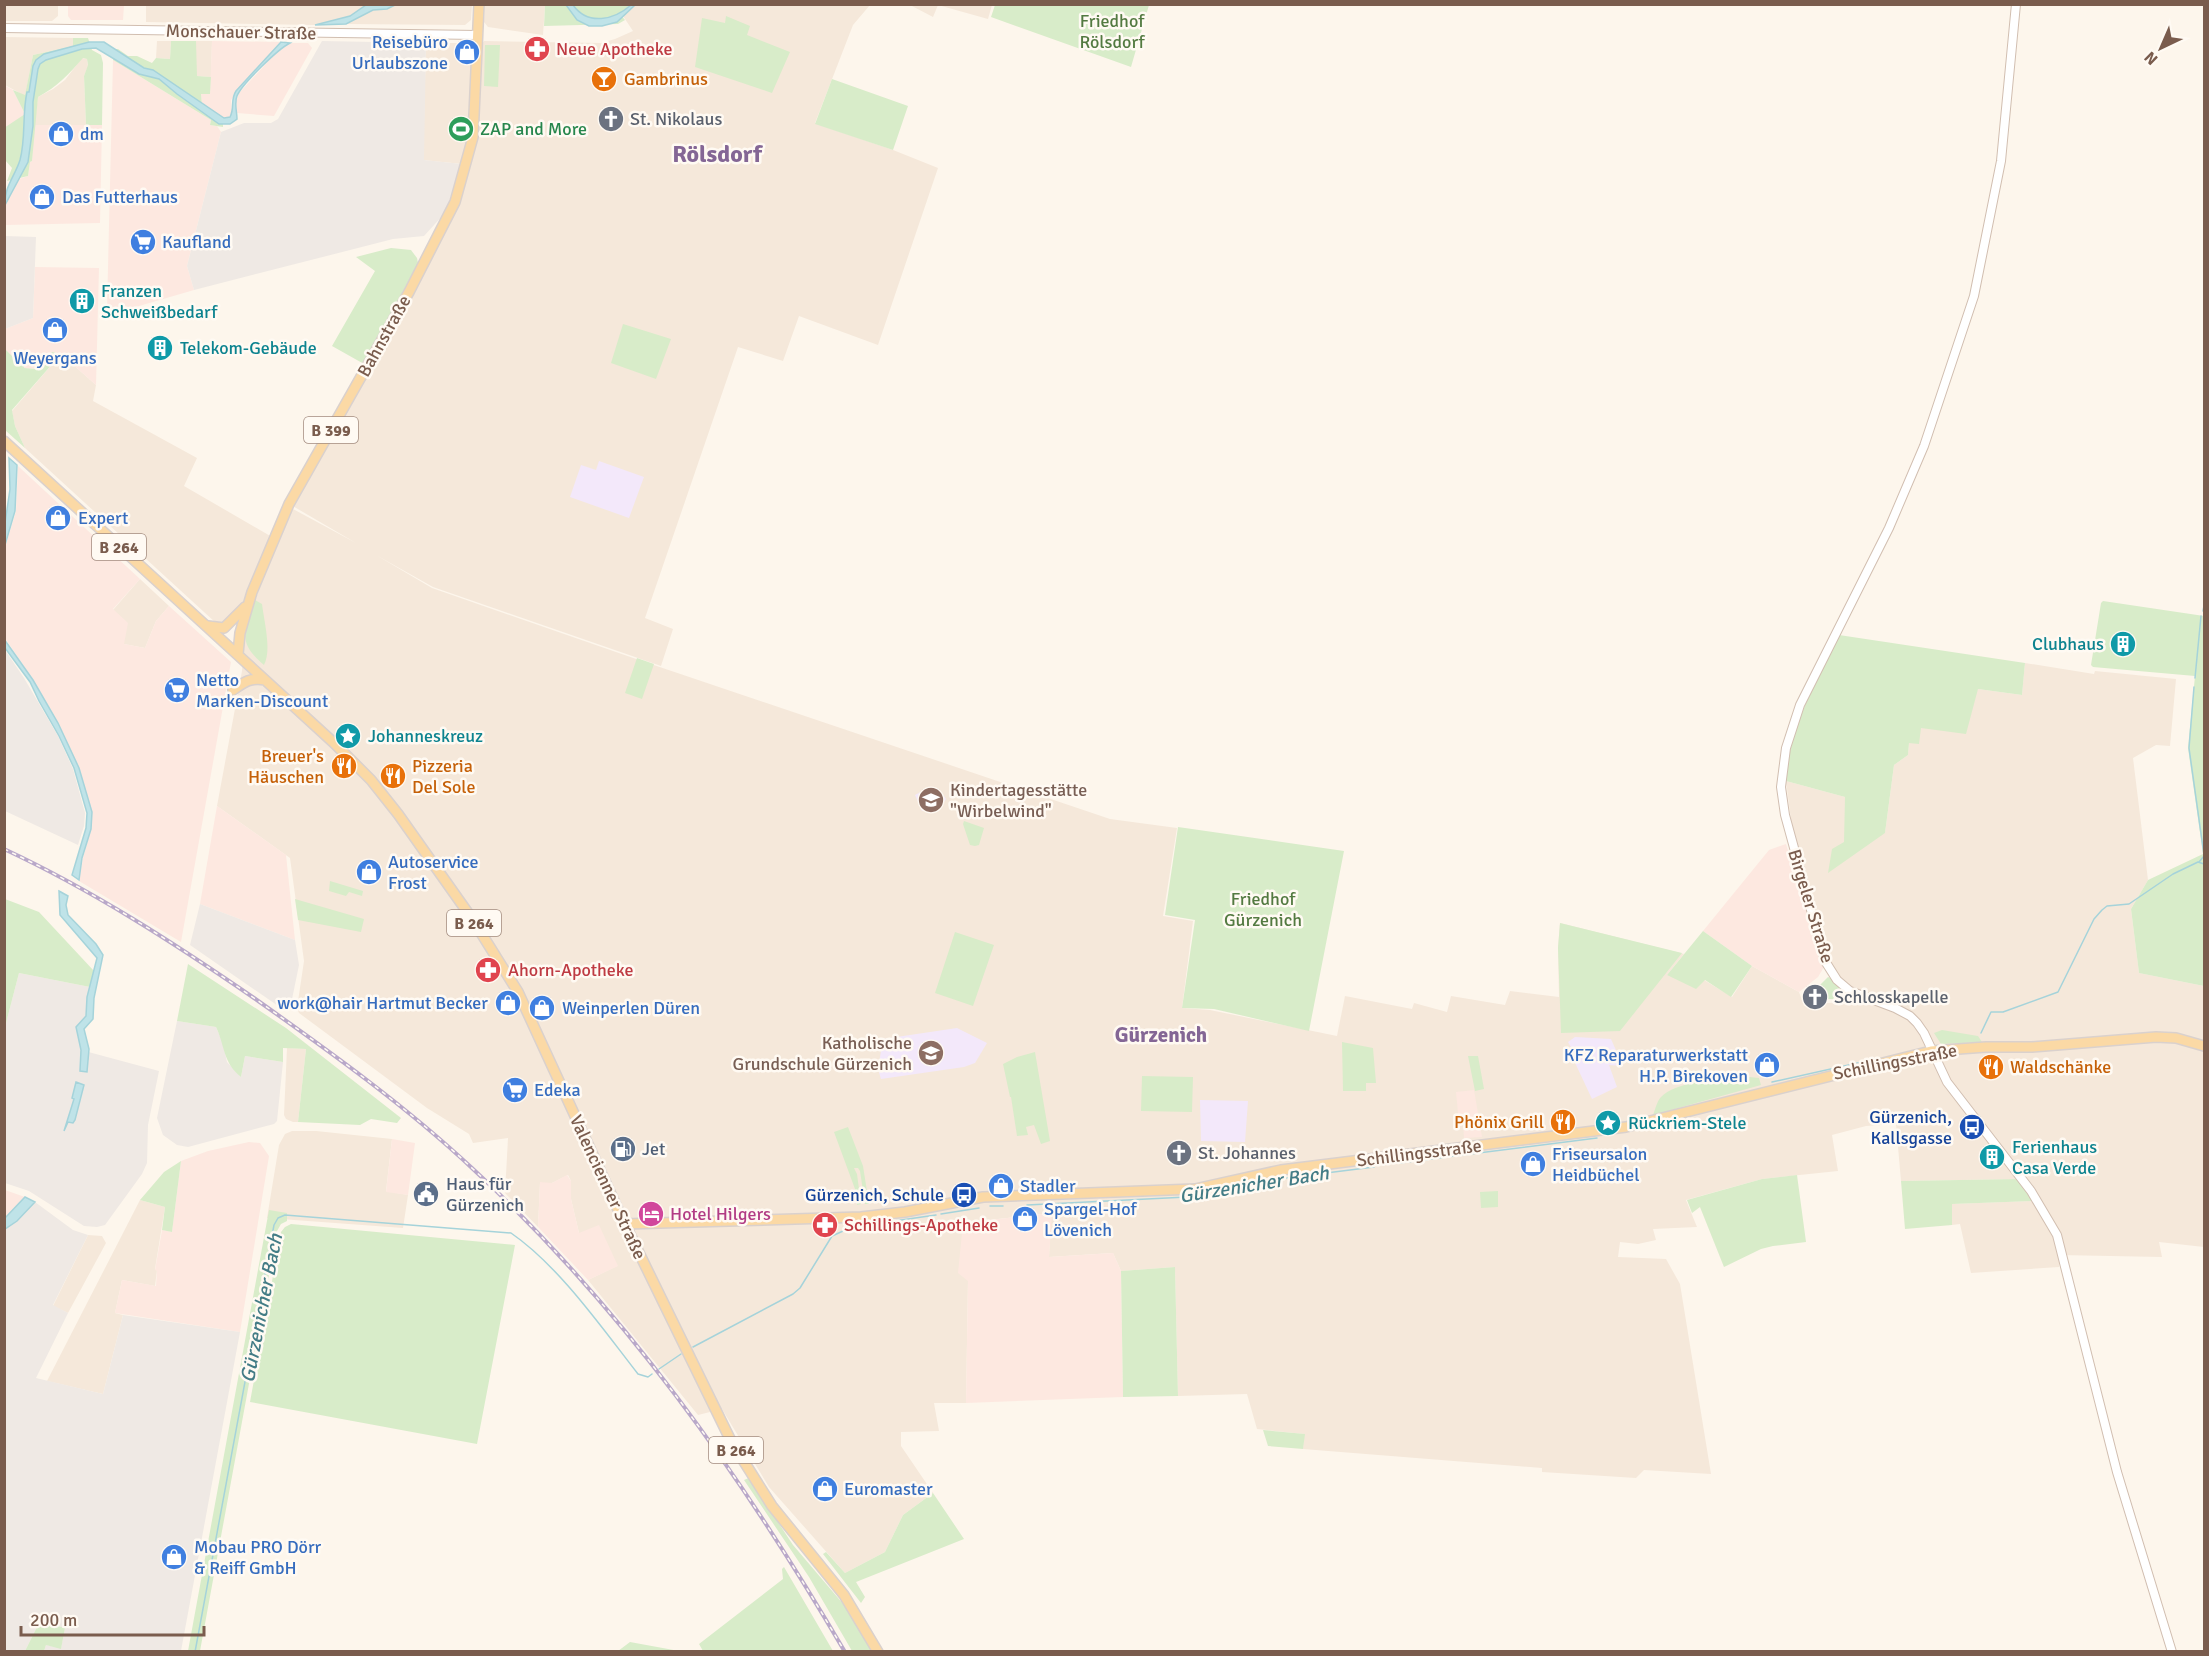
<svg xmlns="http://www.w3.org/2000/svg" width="2209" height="1656" font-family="Signika,sans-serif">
  <rect width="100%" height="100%" fill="#fdf6ec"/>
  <path fill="#f5e8da" d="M 5,4 L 58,5 L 58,16 L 52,21 L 5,21 Z
    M 146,5 L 366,5 L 350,16 L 315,25 L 146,22 Z
    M 395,5 L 472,5 L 471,20 L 465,25 L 346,24 L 373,10 L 387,9 Z
    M 485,5 L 545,5 L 543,35 L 488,27 L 484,22 Z
    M 635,5 L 870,5 L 853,25 L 815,123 L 893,150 L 938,168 L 878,345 L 799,316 L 783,361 L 738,347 L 645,618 L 673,629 L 661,666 L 433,587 L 376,555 L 432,588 L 639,660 L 1110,819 L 1177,828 L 1163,916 L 1193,921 L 1182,1008 L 1210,1010 L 1337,1036 L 1345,996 L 1412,1009 L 1414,1003 L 1447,1012 L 1451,996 L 1505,1005 L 1510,991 L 1559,997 L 1558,948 L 1560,923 L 1684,954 L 1667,975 L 1704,980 L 1732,997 L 1752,966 L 1799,992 L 1804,1006 L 1827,1003 L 1858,1002 L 1861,992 L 1852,988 L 1841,978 L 1828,960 L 1791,820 L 1786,781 L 1845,797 L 1845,842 L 1885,833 L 1894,765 L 1908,755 L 1909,743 L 1921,728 L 1978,689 L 2022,695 L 2025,663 L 2094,674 L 2095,671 L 2176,679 L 2170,746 L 2156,745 L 2133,758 L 2148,880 L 2131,909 L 2139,973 L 2204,986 L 2204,1247 L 2159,1242 L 2162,1257 L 2059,1255 L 2059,1267 L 1971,1273 L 1960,1224 L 1952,1225 L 1951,1204 L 2032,1201 L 2018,1179 L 1901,1181 L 1896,1124 L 1866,1126 L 1832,1135 L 1838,1171 L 1762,1179 L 1686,1200 L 1697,1227 L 1653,1229 L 1656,1240 L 1638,1244 L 1620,1242 L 1618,1257 L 1666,1259 L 1680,1284 L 1711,1474 L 1644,1470 L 1636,1478 L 1542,1472 L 1542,1468 L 1303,1449 L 1304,1434 L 1257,1429 L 1247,1394 L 1178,1396 L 1175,1267 L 1121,1271 L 1113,1253 L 1049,1257 L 1051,1213 L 963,1223 L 968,1280 L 966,1403 L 934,1403 L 939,1431 L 901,1432 L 901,1446 L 933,1493 L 903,1515 L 885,1552 L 845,1573 L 769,1487 L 722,1409 L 698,1415 L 588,1280 L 617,1266 L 579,1233 L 571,1199 L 571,1181 L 568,1175 L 552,1183 L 540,1183 L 538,1227 L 505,1193 L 508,1138 L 473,1143 L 469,1134 L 427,1108 L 299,1013 L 297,1008 L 304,961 L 290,858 L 217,806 L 242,671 L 245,633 L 265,571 L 293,509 L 356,543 L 291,505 L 428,266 L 451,220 L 476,136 L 482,44 L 484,41 L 601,43 L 615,39 L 633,31 L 623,16 Z
    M 910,5 L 992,5 L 988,19 L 938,5 L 933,17 Z
    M 4,37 L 73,38 L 73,46 L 33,55 L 25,96 L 5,85 Z
    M 157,41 L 171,41 L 170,59 L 156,58 Z
    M 196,41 L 212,41 L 211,77 L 196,76 Z
    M 426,43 L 470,43 L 472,45 L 468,135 L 462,164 L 423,160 Z
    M 82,58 L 87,59 L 88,66 L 84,76 L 86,125 L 34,125 L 38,97 L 53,89 L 65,80 Z
    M 61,354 L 96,385 L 93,401 L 197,458 L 184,486 L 272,537 L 248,596 L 222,625 L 216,623 L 25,448 L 15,426 L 12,411 Z
    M 140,579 L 169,606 L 156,621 L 145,648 L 124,644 L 113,610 Z
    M 287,1048 L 306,1049 L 298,1122 L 293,1122 L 286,1119 L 284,1115 Z
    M 292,1131 L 316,1131 L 392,1139 L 386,1191 L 408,1195 L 403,1228 L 267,1218 L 279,1145 L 285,1134 Z
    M 140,1200 L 165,1207 L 155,1269 L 157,1270 L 155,1286 L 122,1280 L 115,1313 L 123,1315 L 103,1394 L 47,1381 Z
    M 88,1235 L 102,1236 L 106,1243 L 68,1313 L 53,1306 Z"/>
  <path fill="#fde8e0" d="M 68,5 L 124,5 L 123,20 L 71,20 L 68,16 Z
    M 212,41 L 281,42 L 231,100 L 232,113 L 230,117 L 223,118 L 202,105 L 201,94 L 210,94 Z
    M 290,43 L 308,43 L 312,48 L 274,116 L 237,113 L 236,102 L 239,93 L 273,56 Z
    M 113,60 L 211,120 L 210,125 L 217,126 L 221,132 L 187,266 L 194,290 L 115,313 L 107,309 Z
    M 4,85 L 13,90 L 25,114 L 5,129 Z
    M 34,125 L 102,125 L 100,223 L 5,225 L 5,205 L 19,179 L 28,176 L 30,162 L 32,161 Z
    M 35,267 L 99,268 L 96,385 L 61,354 L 52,352 L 37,369 L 23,368 L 5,349 L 5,329 L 33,318 Z
    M 18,466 L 140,579 L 113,609 L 128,623 L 124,644 L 145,648 L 156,621 L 169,606 L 231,662 L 181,942 L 79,881 L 83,858 L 91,829 L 92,812 L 79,768 L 58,722 L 33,680 L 5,638 L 5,548 L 16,511 Z
    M 217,806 L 286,855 L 295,940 L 200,904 Z
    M 1786,844 L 1824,967 L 1818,977 L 1799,992 L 1752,966 L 1703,931 L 1769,850 Z
    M 1474,1090 L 1482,1137 L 1464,1138 L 1463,1123 L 1459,1123 L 1456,1092 Z
    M 392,1139 L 415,1143 L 408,1195 L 386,1192 Z
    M 249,1142 L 260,1143 L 269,1156 L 240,1332 L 115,1313 L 122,1280 L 156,1286 L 157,1271 L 155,1270 L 162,1230 L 172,1232 L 181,1161 L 208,1151 Z
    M 567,1175 L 571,1181 L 571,1199 L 579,1233 L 599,1225 L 618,1266 L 588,1280 L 538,1227 L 540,1182 L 552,1183 Z
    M 5,1190 L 25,1197 L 5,1218 Z
    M 1052,1213 L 1049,1257 L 1113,1253 L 1121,1271 L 1123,1397 L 966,1403 L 968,1281 L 958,1273 L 963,1223 Z"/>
  <path fill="#efe9e4" d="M 322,41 L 426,43 L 424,160 L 462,164 L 445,213 L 424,236 L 393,239 L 194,290 L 187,266 L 221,132 L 244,123 L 271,123 L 278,119 Z
    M 5,236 L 36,237 L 33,318 L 5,329 Z
    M 5,650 L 24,678 L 58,736 L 73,769 L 85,813 L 84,826 L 78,845 L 5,811 Z
    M 200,904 L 295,940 L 299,965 L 290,1009 L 284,1010 L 190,945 Z
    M 19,973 L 90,987 L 81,1050 L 159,1071 L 148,1125 L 147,1163 L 142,1174 L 105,1225 L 97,1227 L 84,1226 L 29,1191 L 5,1183 L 5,1027 Z
    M 177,1021 L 216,1027 L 223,1043 L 227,1062 L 241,1077 L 245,1056 L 283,1062 L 277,1121 L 274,1124 L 188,1147 L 177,1145 L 163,1135 L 157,1118 Z
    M 35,1202 L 73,1230 L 88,1235 L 53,1305 L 68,1313 L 36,1378 L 103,1394 L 123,1315 L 240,1332 L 181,1651 L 44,1651 L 46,1645 L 61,1648 L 65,1628 L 40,1621 L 25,1651 L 5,1651 L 4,1229 L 17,1221 Z"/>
  <path fill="#f3e8fa" d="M 599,461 L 644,477 L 629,518 L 570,497 L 581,465 L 596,470 Z
    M 928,788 L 930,792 L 934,790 L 942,793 L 946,799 L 938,811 L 936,806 L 922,811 L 915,795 Z
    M 957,1028 L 987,1043 L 975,1063 L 964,1067 L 881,1079 L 878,1069 L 883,1039 Z
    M 1575,1037 L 1611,1039 L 1623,1066 L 1609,1065 L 1617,1087 L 1592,1099 L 1570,1052 L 1573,1051 L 1568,1042 Z
    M 1200,1100 L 1248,1101 L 1245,1142 L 1201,1141 Z"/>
  <path fill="#d8ecc9" d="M 545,5 L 630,5 L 620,14 L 625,20 L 618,24 L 544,26 Z
    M 995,5 L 995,4 L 1149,5 L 1131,67 L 991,17 Z
    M 726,16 L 750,26 L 747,35 L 790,52 L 772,93 L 695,67 L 702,18 L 725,23 Z
    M 73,38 L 88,38 L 92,50 L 101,55 L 103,63 L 102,125 L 86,125 L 84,76 L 88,65 L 87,59 L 83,58 C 69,74 57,87 38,97 L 32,161 L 30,162 L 28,176 L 7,181 L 12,168 L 5,160 L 4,128 L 25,114 L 13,90 L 25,95 L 33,55 L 73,46 Z
    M 171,41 L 196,41 L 197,76 L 211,77 L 210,94 L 201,94 L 202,105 L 223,118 L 223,127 L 210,125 L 211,120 L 113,60 L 113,49 L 118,49 L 128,56 L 137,56 L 152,63 L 156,58 L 170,59 Z
    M 485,45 L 500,45 L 498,87 L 484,86 Z
    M 832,79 L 908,106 L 893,150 L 815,124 Z
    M 391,248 L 411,250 L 417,258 L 418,263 L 364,364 L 332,346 L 375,271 L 356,257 Z
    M 623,324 L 671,339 L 656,379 L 611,363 Z
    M 5,349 L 17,361 L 23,361 L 24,368 L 37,369 L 52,352 L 61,354 L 12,410 L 15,426 L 25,448 L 5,430 Z
    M 255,600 L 262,604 C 264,621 272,650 264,665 C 236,641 246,634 253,601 Z
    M 2103,601 L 2204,616 L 2204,986 L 2139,973 L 2131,909 L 2148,880 L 2203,854 L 2188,748 L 2195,676 L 2093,667 L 2091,665 L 2101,603 Z
    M 1839,635 L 2025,663 L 2022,695 L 1978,689 L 1966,734 L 1921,728 L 1919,744 L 1909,743 L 1908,755 L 1894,765 L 1885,833 L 1828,873 L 1832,849 L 1844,842 L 1845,797 L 1786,781 C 1789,728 1816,682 1839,635 Z
    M 637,658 L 654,664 L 642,699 L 625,693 Z
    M 964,821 L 984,828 L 979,845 L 975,846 L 970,845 L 963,824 Z
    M 1178,827 L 1344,851 L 1309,1031 L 1214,1009 L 1182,1008 L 1195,920 L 1165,915 Z
    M 330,881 L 363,891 L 362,896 L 349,892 L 346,896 L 329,891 Z
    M 5,899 L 39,912 L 94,971 L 90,987 L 19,973 L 5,1027 Z
    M 295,899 L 364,919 L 361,932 L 298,920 Z
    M 1560,923 L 1682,953 L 1620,1031 L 1561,1033 L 1558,948 Z
    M 1703,931 L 1752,966 L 1731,997 L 1705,980 L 1696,989 L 1667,975 Z
    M 955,932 L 994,945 L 973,1006 L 935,993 Z
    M 188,964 L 286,1028 L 401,1118 L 397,1123 L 371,1119 L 360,1125 L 298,1122 L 306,1049 L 283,1048 L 283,1062 L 245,1056 L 241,1077 C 223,1063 225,1046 216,1027 L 177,1021 Z
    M 1828,977 L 1833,979 L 1853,997 L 1852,1000 L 1827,999 L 1808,1002 L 1804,1001 Z
    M 1942,1030 L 1978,1036 L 1982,1042 L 1941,1044 L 1934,1033 Z
    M 1342,1042 L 1373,1048 L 1376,1083 L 1366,1083 L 1366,1091 L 1343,1091 Z
    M 1035,1052 L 1050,1141 L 1041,1144 L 1034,1125 L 1026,1127 L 1028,1135 L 1017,1136 L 1011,1097 L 1010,1097 L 1003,1064 L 1017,1057 Z
    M 1468,1056 L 1478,1056 L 1484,1089 L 1475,1091 Z
    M 1142,1076 L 1193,1077 L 1192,1112 L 1141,1111 Z
    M 1740,1076 L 1759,1078 L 1761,1085 L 1653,1115 C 1655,1110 1657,1101 1661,1097 C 1674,1083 1721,1076 1740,1076 Z
    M 848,1127 L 863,1166 L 869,1204 L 865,1204 L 860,1171 L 858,1168 L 854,1168 L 857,1174 L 861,1204 L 857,1205 L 855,1189 L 834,1132 Z
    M 181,1161 L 172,1232 L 162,1230 L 165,1207 L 140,1200 L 164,1172 Z
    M 1797,1175 L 1806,1242 L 1773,1246 L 1761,1249 L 1724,1267 L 1700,1207 L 1692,1213 L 1687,1200 L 1762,1179 Z
    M 2018,1179 L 2033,1201 L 1952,1204 L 1952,1225 L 1905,1229 L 1901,1181 Z
    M 1498,1191 L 1498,1207 L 1481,1208 L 1480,1192 Z
    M 269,1210 L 287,1213 L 287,1221 L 281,1224 L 277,1231 L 200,1651 L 188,1651 Z
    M 291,1224 L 515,1245 L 477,1444 L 250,1402 L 281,1232 L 285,1227 Z
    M 1175,1267 L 1178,1396 L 1123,1397 L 1121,1271 Z
    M 1263,1430 L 1305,1434 L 1303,1449 L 1268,1446 Z
    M 749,1478 L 793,1545 L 850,1612 L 872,1651 L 852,1651 L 809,1577 L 744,1480 Z
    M 933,1493 L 964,1539 L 856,1582 L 865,1597 L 861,1603 L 823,1554 L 826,1552 L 845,1573 L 885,1552 L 903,1515 Z
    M 784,1567 L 833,1651 L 703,1651 L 699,1644 L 783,1579 L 782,1569 Z
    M 40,1621 L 65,1628 L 61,1649 L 46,1645 L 44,1651 L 25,1651 Z
    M 630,1642 L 679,1651 L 618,1651 Z"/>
  <path fill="#bfe3e8" stroke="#a5d3da" stroke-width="1.5" d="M 366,5 L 395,5 L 387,9 L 373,10 L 346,24 L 315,25 L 350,16 Z
    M 566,5 L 573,5 C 588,26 614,20 631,5 L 635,5 L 617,22 L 602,26 L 589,26 L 577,20 Z
    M 89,42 L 104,42 L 144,68 L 153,70 L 224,118 L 230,117 C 235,108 230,100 236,91 L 281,42 L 290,43 C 278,49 242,84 237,96 C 234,103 237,112 237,119 L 230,124 L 219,124 L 177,94 L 159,79 L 139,74 L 96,48 L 82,49 L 46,60 L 40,64 L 38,69 L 33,102 L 33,126 L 28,162 L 5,205 C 4,187 15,176 20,160 C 26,138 22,114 27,92 L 29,92 L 33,66 L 36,60 L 44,54 Z
    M 9,458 L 17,465 L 15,511 L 5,545 L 5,523 L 10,489 Z
    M 4,639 L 33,680 L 58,723 L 79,768 L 92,812 L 91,829 L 82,858 L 79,880 L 72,875 L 86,828 L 87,813 L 74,768 L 59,736 L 39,701 L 30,682 L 5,648 Z
    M 59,891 L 68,896 L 66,905 L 68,915 L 96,944 L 103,955 L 94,998 L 93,1019 L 84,1029 L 89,1049 L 87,1072 L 80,1071 L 81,1050 L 76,1027 L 86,1016 L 87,997 L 97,958 L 60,915 Z
    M 76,1082 L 84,1085 L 75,1120 L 73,1123 L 68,1122 L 64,1131 L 74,1099 L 72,1098 Z
    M 25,1197 L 35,1202 L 17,1221 L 5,1229 L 5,1218 Z"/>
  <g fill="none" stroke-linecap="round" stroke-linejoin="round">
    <path stroke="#a5d3da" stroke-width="1.5" d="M 2203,611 L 2204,606
      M 2195,678 L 2201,616
      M 2194,687 L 2189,748 L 2204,855
      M 2199,862 L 2204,856
      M 1981,1033 L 1991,1012 L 2003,1012 L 2058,992 L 2094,919 L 2102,910 L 2107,906 L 2129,904 L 2173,874 L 2198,862 L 2204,864
      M 1772,1082 L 1862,1062
      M 1399,1163 L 1597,1138
      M 1027,1205 L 1207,1196 L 1254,1182 L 1374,1167
      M 990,1206 L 1003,1206
      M 941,1214 L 979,1208
      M 693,1347 L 793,1294 L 800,1288 L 832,1236 L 852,1227 L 936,1215
      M 659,1369 L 681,1354
      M 195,1652 L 274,1225 L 278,1218 L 285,1215 L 511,1233 C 559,1266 602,1328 638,1374 L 648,1377 L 652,1374"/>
    <g stroke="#d1beb0" stroke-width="10">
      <path id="minor" d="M 2016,4 L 2001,161 L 1974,296 L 1924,446 L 1889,528 L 1800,705 L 1786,748 L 1781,787 L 1785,815 L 1825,961 L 1837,980 L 1850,991 L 1895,1008 L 1910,1016 L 1917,1023 L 1924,1033 L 1947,1082 L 2031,1191 L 2057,1235 L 2117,1472 L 2172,1652
        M 4,28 L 477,35"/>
    </g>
    <g stroke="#dad1cd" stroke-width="12">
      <path id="major" d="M 4,441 L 334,743 L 371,780 L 398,814 L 473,920 L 518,992 L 621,1216 L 731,1441 L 772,1506 L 844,1595 L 878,1652
        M 208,626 L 224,628 L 245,607
        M 238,654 L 240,633 L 252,592 L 289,504 L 409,292 L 455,202 L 473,137 L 479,4
        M 233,690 C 244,682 251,677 265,680
        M 625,1224 L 861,1217 L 905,1212 L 983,1197 L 1195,1189 L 1281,1170 L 1626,1127 L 1931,1051 L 1986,1047 L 2032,1047 L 2156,1037 L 2176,1038 L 2204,1046"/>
    </g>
    <use href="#minor" stroke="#fff" stroke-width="8"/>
    <use href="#major" stroke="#fbd9a5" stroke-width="9"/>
    <g stroke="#b9a8c9" stroke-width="4">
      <path id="rail" d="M 4,849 C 92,890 174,943 254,998 C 329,1051 406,1106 473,1169 C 623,1308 742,1476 845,1652"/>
    </g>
    <use href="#rail" stroke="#fffaf3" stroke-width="1.5" stroke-dasharray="4.5" stroke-linecap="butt"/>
  </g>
  <defs>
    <g id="pharmacy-disc" transform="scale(1.35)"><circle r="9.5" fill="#e0444e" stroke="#fffaf3"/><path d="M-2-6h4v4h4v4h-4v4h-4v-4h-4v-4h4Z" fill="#fff"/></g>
    <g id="shop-disc" transform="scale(1.35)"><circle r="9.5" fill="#3f7fe0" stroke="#fffaf3"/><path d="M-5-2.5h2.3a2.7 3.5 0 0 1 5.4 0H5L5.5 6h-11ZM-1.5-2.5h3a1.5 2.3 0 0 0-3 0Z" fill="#fff"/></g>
    <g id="bar-disc" transform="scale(1.35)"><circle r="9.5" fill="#e8710a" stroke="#fffaf3"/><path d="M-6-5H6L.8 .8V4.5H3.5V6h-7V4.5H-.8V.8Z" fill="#fff"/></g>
    <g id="church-disc" transform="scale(1.35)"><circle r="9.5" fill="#6b7280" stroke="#fffaf3"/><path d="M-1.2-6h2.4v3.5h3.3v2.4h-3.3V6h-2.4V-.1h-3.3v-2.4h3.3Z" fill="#fff"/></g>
    <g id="stadium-disc" transform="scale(1.35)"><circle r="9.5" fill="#2e9e5b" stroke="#fffaf3"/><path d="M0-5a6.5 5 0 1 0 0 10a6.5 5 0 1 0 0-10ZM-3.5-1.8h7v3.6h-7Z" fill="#fff"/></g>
    <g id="supermarket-disc" transform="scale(1.35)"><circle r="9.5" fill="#3f7fe0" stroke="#fffaf3"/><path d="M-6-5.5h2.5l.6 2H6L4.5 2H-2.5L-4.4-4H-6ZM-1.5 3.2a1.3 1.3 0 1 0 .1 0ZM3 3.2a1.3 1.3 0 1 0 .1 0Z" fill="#fff"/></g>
    <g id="building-disc" transform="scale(1.35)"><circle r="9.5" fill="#0f9aa8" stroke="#fffaf3"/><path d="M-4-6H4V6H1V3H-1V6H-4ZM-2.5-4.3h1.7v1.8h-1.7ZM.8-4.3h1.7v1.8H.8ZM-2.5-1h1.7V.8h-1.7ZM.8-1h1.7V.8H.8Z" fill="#fff"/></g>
    <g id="sight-disc" transform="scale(1.35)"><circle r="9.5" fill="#0f9aa8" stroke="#fffaf3"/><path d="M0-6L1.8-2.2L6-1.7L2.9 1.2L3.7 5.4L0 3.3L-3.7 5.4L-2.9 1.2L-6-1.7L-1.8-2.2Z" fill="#fff"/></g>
    <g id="restaurant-disc" transform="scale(1.35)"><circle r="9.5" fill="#e8710a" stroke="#fffaf3"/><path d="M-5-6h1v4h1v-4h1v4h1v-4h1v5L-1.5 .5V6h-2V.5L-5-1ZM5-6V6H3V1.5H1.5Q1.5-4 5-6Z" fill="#fff"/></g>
    <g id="school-disc" transform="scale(1.35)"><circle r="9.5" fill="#8d6e63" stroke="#fffaf3"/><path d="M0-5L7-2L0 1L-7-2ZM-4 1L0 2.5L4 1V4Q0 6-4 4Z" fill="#fff"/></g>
    <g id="bus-disc" transform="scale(1.35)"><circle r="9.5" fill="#1a4fb4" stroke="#fffaf3"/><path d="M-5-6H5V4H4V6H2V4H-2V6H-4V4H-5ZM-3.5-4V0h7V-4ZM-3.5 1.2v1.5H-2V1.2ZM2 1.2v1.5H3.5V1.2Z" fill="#fff"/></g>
    <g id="fuel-disc" transform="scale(1.35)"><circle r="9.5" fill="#5c6f8a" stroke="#fffaf3"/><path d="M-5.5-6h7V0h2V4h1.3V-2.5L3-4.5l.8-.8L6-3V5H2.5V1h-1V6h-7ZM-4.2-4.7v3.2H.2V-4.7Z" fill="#fff"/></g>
    <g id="civic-disc" transform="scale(1.35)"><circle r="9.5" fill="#5c6f8a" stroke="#fffaf3"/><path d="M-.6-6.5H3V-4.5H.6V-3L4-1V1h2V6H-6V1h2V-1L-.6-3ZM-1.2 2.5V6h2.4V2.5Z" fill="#fff"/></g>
    <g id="hotel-disc" transform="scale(1.35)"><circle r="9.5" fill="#d1479c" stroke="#fffaf3"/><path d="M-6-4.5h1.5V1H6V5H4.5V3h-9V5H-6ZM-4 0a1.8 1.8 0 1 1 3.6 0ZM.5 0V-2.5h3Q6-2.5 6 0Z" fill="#fff"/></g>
  </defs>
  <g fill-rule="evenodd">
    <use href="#pharmacy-disc" x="537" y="49"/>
    <use href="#shop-disc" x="467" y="52"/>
    <use href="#bar-disc" x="604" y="79"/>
    <use href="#church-disc" x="611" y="119"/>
    <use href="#stadium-disc" x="461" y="129"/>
    <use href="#shop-disc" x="61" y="134"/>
    <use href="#shop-disc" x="42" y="197"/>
    <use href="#supermarket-disc" x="143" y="242"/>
    <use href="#building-disc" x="82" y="301"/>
    <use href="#shop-disc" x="55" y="330"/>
    <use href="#building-disc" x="160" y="348"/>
    <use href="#shop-disc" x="58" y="518"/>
    <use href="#building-disc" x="2123" y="644"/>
    <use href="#supermarket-disc" x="177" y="690"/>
    <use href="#sight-disc" x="348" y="736"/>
    <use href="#restaurant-disc" x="344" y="766"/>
    <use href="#restaurant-disc" x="393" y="776"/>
    <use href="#school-disc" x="931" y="800"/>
    <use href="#shop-disc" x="369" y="872"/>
    <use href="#pharmacy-disc" x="488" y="970"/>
    <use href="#church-disc" x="1815" y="997"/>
    <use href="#shop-disc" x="508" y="1003"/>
    <use href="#shop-disc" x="542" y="1008"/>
    <use href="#school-disc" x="931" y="1053"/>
    <use href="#shop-disc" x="1767" y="1065"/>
    <use href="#restaurant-disc" x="1991" y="1067"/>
    <use href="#supermarket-disc" x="515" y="1090"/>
    <use href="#restaurant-disc" x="1563" y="1122"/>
    <use href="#sight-disc" x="1608" y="1123"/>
    <use href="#bus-disc" x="1972" y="1127"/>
    <use href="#fuel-disc" x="623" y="1149"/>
    <use href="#church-disc" x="1179" y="1153"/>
    <use href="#building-disc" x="1992" y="1157"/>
    <use href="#shop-disc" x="1533" y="1164"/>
    <use href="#shop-disc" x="1001" y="1186"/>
    <use href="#civic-disc" x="426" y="1194"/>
    <use href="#bus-disc" x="964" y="1195"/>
    <use href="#hotel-disc" x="651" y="1214"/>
    <use href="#shop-disc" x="1025" y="1219"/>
    <use href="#pharmacy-disc" x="825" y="1225"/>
    <use href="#shop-disc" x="825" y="1489"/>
    <use href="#shop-disc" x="174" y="1557"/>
  </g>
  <g text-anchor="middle" stroke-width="5" stroke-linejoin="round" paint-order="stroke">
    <g fill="#fffaf3" stroke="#a28b7f" stroke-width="1.5">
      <rect x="304" y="417" width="54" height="26" rx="4.5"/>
      <rect x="92" y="534" width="54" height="26" rx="4.5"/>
      <rect x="447" y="910" width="54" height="26" rx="4.5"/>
      <rect x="709" y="1437" width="54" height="26" rx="4.5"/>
    </g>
    <g font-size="16" font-weight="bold" fill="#7a5c4d">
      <text x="331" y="436">B 399</text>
      <text x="119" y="553">B 264</text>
      <text x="474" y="929">B 264</text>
      <text x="736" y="1456">B 264</text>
    </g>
    <g font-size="18" fill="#537a41" stroke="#fffaf3">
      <text x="1112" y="27">Friedhof<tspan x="1112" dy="21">Rölsdorf</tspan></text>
      <text x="1263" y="905">Friedhof<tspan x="1263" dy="21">Gürzenich</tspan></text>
    </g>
    <g font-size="18" fill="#7a5c4d" stroke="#fffaf3">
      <text transform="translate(241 32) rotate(1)" y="6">Monschauer Straße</text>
      <text transform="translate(384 336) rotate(-61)" y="6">Bahnstraße</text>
      <text transform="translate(1811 906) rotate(73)" y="6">Birgeler Straße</text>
      <text transform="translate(1895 1062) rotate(-11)" y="6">Schillingsstraße</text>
      <text transform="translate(1419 1153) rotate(-7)" y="6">Schillingsstraße</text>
      <text transform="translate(608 1187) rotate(65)" y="6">Valencienner Straße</text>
    </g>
    <g font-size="18" fill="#366cbe" stroke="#fffaf3" text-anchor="start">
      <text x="448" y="48" text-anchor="end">Reisebüro<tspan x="448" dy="21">Urlaubszone</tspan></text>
      <text x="80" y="140">dm</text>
      <text x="62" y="203">Das Futterhaus</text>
      <text x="162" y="248">Kaufland</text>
      <text x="55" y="364" text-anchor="middle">Weyergans</text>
      <text x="78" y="524">Expert</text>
      <text x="196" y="686">Netto<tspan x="196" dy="21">Marken-Discount</tspan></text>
      <text x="388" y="868">Autoservice<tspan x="388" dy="21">Frost</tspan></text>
      <text x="488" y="1009" text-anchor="end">work@hair Hartmut Becker</text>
      <text x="562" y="1014">Weinperlen Düren</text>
      <text x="1748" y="1061" text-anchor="end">KFZ Reparaturwerkstatt<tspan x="1748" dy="21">H.P. Birekoven</tspan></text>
      <text x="534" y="1096">Edeka</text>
      <text x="1552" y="1160">Friseursalon<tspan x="1552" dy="21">Heidbüchel</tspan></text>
      <text x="1020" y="1192">Stadler</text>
      <text x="1044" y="1215">Spargel-Hof<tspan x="1044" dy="21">Lövenich</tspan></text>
      <text x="844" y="1495">Euromaster</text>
      <text x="194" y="1553">Mobau PRO Dörr<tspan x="194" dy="21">&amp; Reiff GmbH</tspan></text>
    </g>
    <g font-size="18" fill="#be3a42" stroke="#fffaf3" text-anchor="start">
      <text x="556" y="55">Neue Apotheke</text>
      <text x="508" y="976">Ahorn-Apotheke</text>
      <text x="844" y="1231">Schillings-Apotheke</text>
    </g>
    <g font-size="18" fill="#c56008" stroke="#fffaf3" text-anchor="start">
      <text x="624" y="85">Gambrinus</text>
      <text x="324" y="762" text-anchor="end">Breuer's<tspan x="324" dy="21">Häuschen</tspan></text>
      <text x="412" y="772">Pizzeria<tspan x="412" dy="21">Del Sole</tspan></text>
      <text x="2010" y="1073">Waldschänke</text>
      <text x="1544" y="1128" text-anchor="end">Phönix Grill</text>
    </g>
    <g font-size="18" fill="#5b616d" stroke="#fffaf3" text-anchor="start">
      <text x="630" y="125">St. Nikolaus</text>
      <text x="1834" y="1003">Schlosskapelle</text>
      <text x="1198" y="1159">St. Johannes</text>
    </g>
    <g font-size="18" fill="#27864d" stroke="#fffaf3" text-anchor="start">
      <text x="480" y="135">ZAP and More</text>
    </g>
    <g font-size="18" fill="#0d838f" stroke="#fffaf3" text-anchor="start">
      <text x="101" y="297">Franzen<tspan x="101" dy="21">Schweißbedarf</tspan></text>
      <text x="180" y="354">Telekom-Gebäude</text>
      <text x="2104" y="650" text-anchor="end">Clubhaus</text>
      <text x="368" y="742">Johanneskreuz</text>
      <text x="1628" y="1129">Rückriem-Stele</text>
      <text x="2012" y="1153">Ferienhaus<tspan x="2012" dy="21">Casa Verde</tspan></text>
    </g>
    <g font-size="18" fill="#785e54" stroke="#fffaf3" text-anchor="start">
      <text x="950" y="796">Kindertagesstätte<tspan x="950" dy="21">"Wirbelwind"</tspan></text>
      <text x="912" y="1049" text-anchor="end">Katholische<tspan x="912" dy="21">Grundschule Gürzenich</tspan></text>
    </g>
    <g font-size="18" fill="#164399" stroke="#fffaf3" text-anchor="end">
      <text x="1952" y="1123">Gürzenich,<tspan x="1952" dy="21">Kallsgasse</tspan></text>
      <text x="944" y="1201">Gürzenich, Schule</text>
    </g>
    <g font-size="18" fill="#4e5e75" stroke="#fffaf3" text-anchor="start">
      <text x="642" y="1155">Jet</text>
      <text x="446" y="1190">Haus für<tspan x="446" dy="21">Gürzenich</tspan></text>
    </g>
    <g font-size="18" fill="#b23c85" stroke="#fffaf3" text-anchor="start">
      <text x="670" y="1220">Hotel Hilgers</text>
    </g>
    <g font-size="20" font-style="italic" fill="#437c86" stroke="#fffaf3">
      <text transform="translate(1254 1184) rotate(-9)" y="7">Gürzenicher Bach</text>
      <text transform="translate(261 1308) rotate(-79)" y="7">Gürzenicher Bach</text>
    </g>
    <g font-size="21" font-weight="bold" fill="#846695" stroke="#fffaf3">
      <text x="1161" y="1042">Gürzenich</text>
    </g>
    <g font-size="24" font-weight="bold" fill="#846695" stroke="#fffaf3">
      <text x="717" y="162">Rölsdorf</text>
    </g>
  </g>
  <rect width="2209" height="1656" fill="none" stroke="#7a5c4d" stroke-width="12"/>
  <g transform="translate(2161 48) rotate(224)" stroke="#fffaf3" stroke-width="4.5" paint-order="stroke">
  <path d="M0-4.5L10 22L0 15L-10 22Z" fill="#7a5c4d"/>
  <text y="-9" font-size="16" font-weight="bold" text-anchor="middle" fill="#7a5c4d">N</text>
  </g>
  <path d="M21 1626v9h183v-9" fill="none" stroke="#7a5c4d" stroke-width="3"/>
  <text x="30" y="1626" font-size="18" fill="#7a5c4d" stroke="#fffaf3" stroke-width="4.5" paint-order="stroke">200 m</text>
</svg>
